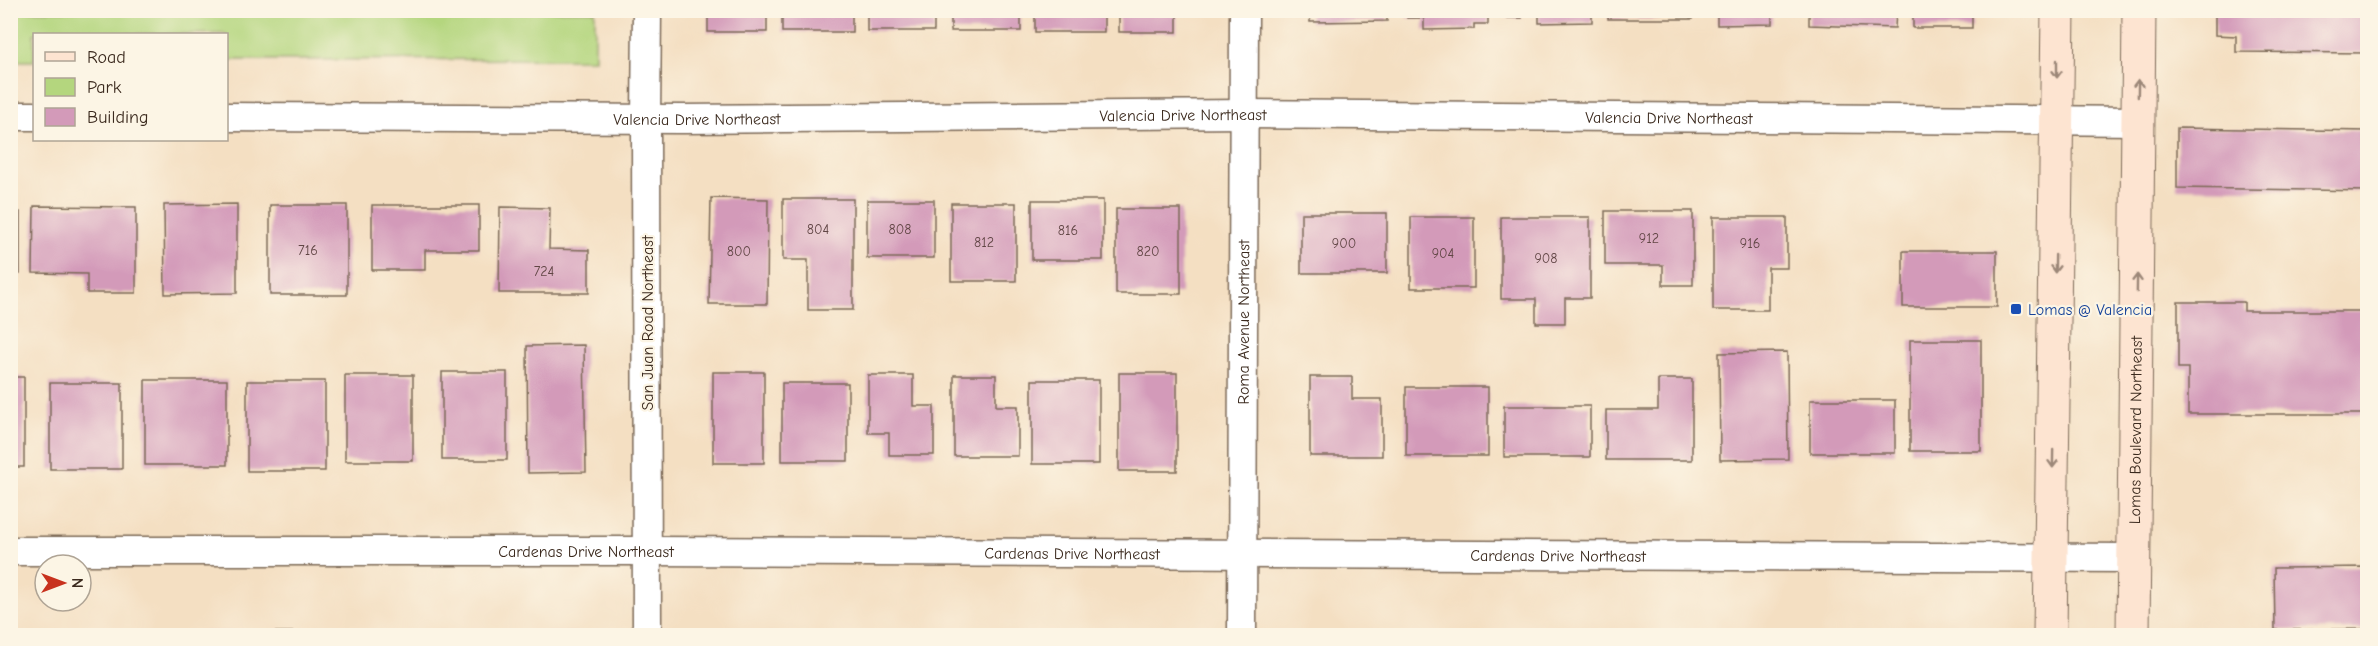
<svg xmlns="http://www.w3.org/2000/svg" width="2378" height="646" font-family="'Comic Neue',sans-serif">
  <rect width="100%" height="100%" fill="#fcf5e5"/>
  <filter id="ink" filterUnits="userSpaceOnUse"><feTurbulence type="fractalNoise" baseFrequency=".0167" numOctaves="2"/><feDisplacementMap in="SourceGraphic" scale="12" xChannelSelector="R" yChannelSelector="G"/><feConvolveMatrix kernelMatrix="1 2 1 2 8 2 1 2 1" color-interpolation-filters="sRGB"/></filter>
  <filter id="wash" filterUnits="userSpaceOnUse"><feTurbulence type="fractalNoise" baseFrequency=".008" numOctaves="4" result="noise"/><feDisplacementMap in="SourceGraphic" scale="24" xChannelSelector="R" yChannelSelector="G"/><feGaussianBlur stdDeviation="1.35" result="paint"/><feColorMatrix in="noise" values="0 0 0 0 0 0 0 0 0 0 0 0 0 0 0 0 0 1.4 0 .05"/><feComposite in="paint" operator="in"/></filter>
  <g filter="url(#wash)">
    <rect width="100%" height="100%" fill="#f4dfc2"/>
    <path fill="#b4d67e" stroke="#78804e" stroke-width="1.5" d="M 10,11 L 595,11 L 595,59 L 227,60 L 226,34 L 34,34 L 34,61 L 11,61 Z"/>
    <g id="blocks">
      <path fill="#d39ab9" d="M 708,10 L 767,10 L 767,32 L 708,32 Z
        M 782,10 L 852,10 L 852,32 L 782,32 Z
        M 867,10 L 934,10 L 934,31 L 867,31 Z
        M 951,10 L 1021,10 L 1021,31 L 951,31 Z
        M 1035,10 L 1104,10 L 1104,32 L 1035,32 Z
        M 1119,10 L 1177,10 L 1177,32 L 1119,32 Z
        M 1310,10 L 1387,10 L 1387,21 L 1310,22 Z
        M 1407,10 L 1488,10 L 1488,24 L 1474,24 L 1474,29 L 1424,30 L 1424,18 L 1407,18 Z
        M 1507,10 L 1522,10 L 1522,18 L 1507,18 Z
        M 1539,10 L 1592,10 L 1592,22 L 1539,23 Z
        M 1608,10 L 1693,10 L 1693,19 L 1608,19 Z
        M 1717,10 L 1772,10 L 1772,24 L 1717,25 Z
        M 1809,10 L 1896,10 L 1895,28 L 1809,25 Z
        M 1913,10 L 1972,10 L 1972,28 L 1913,28 Z
        M 2215,10 L 2368,10 L 2368,53 L 2236,52 L 2236,36 L 2215,35 Z
        M 2177,128 L 2368,131 L 2368,191 L 2177,188 Z
        M 711,198 L 768,199 L 767,304 L 709,304 Z
        M 783,199 L 853,199 L 853,310 L 808,310 L 808,260 L 783,260 Z
        M 867,200 L 934,200 L 934,258 L 867,258 Z
        M 1032,200 L 1103,200 L 1103,260 L 1032,260 Z
        M 951,203 L 1016,203 L 1016,281 L 951,281 Z
        M 237,204 L 237,293 L 165,294 L 164,205 Z
        M 270,205 L 347,205 L 347,295 L 270,295 Z
        M 372,205 L 479,205 L 479,250 L 425,250 L 425,270 L 372,270 Z
        M 34,206 L 136,207 L 136,293 L 87,293 L 87,274 L 33,273 Z
        M 500,207 L 550,208 L 549,249 L 589,250 L 589,293 L 499,293 Z
        M 1116,209 L 1181,209 L 1181,294 L 1116,294 Z
        M 1605,211 L 1693,211 L 1693,285 L 1663,285 L 1663,265 L 1605,265 Z
        M 10,212 L 20,212 L 20,274 L 10,274 Z
        M 1301,213 L 1387,213 L 1387,273 L 1301,273 Z
        M 1411,217 L 1474,217 L 1474,288 L 1411,288 Z
        M 1501,217 L 1590,217 L 1590,298 L 1565,298 L 1565,323 L 1536,323 L 1536,299 L 1501,299 Z
        M 1713,217 L 1787,217 L 1787,268 L 1768,268 L 1768,310 L 1713,310 Z
        M 1903,251 L 1997,251 L 1997,307 L 1903,307 Z
        M 2178,302 L 2244,302 L 2244,311 L 2368,311 L 2368,414 L 2188,414 L 2188,368 L 2178,368 Z
        M 1910,340 L 1981,340 L 1981,451 L 1910,451 Z
        M 584,345 L 586,472 L 528,473 L 527,346 Z
        M 1787,352 L 1788,459 L 1720,460 L 1719,353 Z
        M 442,372 L 507,372 L 507,460 L 442,460 Z
        M 713,372 L 764,372 L 764,463 L 713,463 Z
        M 1119,373 L 1177,373 L 1177,471 L 1119,471 Z
        M 345,375 L 413,375 L 413,461 L 345,461 Z
        M 868,375 L 913,375 L 913,406 L 934,406 L 934,455 L 889,455 L 889,433 L 868,433 Z
        M 954,375 L 996,375 L 996,406 L 1018,406 L 1018,456 L 954,456 Z
        M 10,377 L 24,377 L 24,467 L 10,467 Z
        M 1310,377 L 1352,377 L 1352,399 L 1382,399 L 1382,456 L 1310,456 Z
        M 1658,379 L 1692,379 L 1692,460 L 1606,460 L 1606,410 L 1658,410 Z
        M 145,380 L 227,380 L 227,465 L 145,465 Z
        M 1032,380 L 1099,380 L 1099,464 L 1032,464 Z
        M 247,381 L 325,381 L 325,471 L 247,471 Z
        M 50,383 L 122,383 L 122,469 L 50,469 Z
        M 782,383 L 848,383 L 848,461 L 782,461 Z
        M 1406,387 L 1488,387 L 1488,456 L 1406,456 Z
        M 1810,400 L 1895,400 L 1895,453 L 1810,453 Z
        M 1504,406 L 1590,406 L 1590,457 L 1504,457 Z
        M 2368,567 L 2368,629 L 2275,630 L 2274,568 Z
        M 202,632 L 295,632 L 295,636 L 202,636 Z
        M 520,633 L 584,633 L 584,636 L 520,636 Z"/>
    </g>
  </g>
  <g filter="url(#ink)">
    <use href="#blocks" fill-opacity="0" stroke="#7c6957" stroke-width="1.5"/>
    <g fill="none" stroke-linecap="round" stroke-linejoin="round">
      <g stroke="#7c6957" stroke-width="31">
        <g id="minor">
          <path d="M 10,116 L 34,116"/>
          <path id="s1" d="M 226,117 L 684,119 L 1244,114 L 2139,121"/>
          <path id="s2" d="M 10,551 L 648,551 L 2133,558"/>
          <path d="M 647,636 L 646,119 L 647,10"/>
          <path id="s3" d="M 1242,636 L 1244,10"/>
        </g>
      </g>
      <g stroke="#7c6957" stroke-width="35">
        <g id="secondary">
          <path d="M 2050,636 L 2058,10"/>
          <path id="s4" d="M 2133,636 L 2139,10"/>
        </g>
      </g>
      <use href="#minor" stroke="#fff" stroke-width="28"/>
      <use href="#secondary" stroke="#fde4d1" stroke-width="33"/>
    </g>
    <defs><path id="oneway-shaft" d="M-6 0H5M1.5-3L5.5 0L1.5 3" fill="none" stroke-width="1.6" stroke-linecap="round" stroke-linejoin="round" transform="scale(1.5)"/></defs>
    <g stroke="#9c8778">
      <use href="#oneway-shaft" transform="translate(2057 69) rotate(90)"/>
      <use href="#oneway-shaft" transform="translate(2138 88) rotate(-89)"/>
      <use href="#oneway-shaft" transform="translate(2055 264) rotate(91)"/>
      <use href="#oneway-shaft" transform="translate(2137 283) rotate(-89)"/>
      <use href="#oneway-shaft" transform="translate(2053 459) rotate(91)"/>
    </g>
  </g>
  <rect fill="#1a4fb4" stroke="#fcf5e5" stroke-width="2" x="2010" y="303" width="12" height="12" rx="3"/>
  <g text-anchor="middle" stroke-width="4.5" stroke-linejoin="round" paint-order="stroke">
    <g font-size="14" fill="#614645">
      <text x="818" y="234">804</text>
      <text x="900" y="234">808</text>
      <text x="1068" y="235">816</text>
      <text x="1649" y="243">912</text>
      <text x="984" y="247">812</text>
      <text x="1344" y="248">900</text>
      <text x="1750" y="248">916</text>
      <text x="308" y="255">716</text>
      <text x="739" y="256">800</text>
      <text x="1148" y="256">820</text>
      <text x="1443" y="258">904</text>
      <text x="1546" y="263">908</text>
      <text x="544" y="276">724</text>
    </g>
    <g font-size="16" fill="#3b2a1e" stroke="#fcf5e5">
      <text dy="6" stroke="none"><textPath href="#s1" startOffset="957">Valencia Drive Northeast</textPath></text>
      <text dy="6" stroke="none"><textPath href="#s1" startOffset="471">Valencia Drive Northeast</textPath></text>
      <text dy="6" stroke="none"><textPath href="#s1" startOffset="1443">Valencia Drive Northeast</textPath></text>
      <text transform="translate(647 323) rotate(-90)" y="6">San Juan Road Northeast</text>
      <text dy="6" stroke="none"><textPath href="#s3" startOffset="314">Roma Avenue Northeast</textPath></text>
      <text dy="6" stroke="none"><textPath href="#s4" startOffset="206">Lomas Boulevard Northeast</textPath></text>
      <text dy="6" stroke="none"><textPath href="#s2" startOffset="576">Cardenas Drive Northeast</textPath></text>
      <text dy="6" stroke="none"><textPath href="#s2" startOffset="1062">Cardenas Drive Northeast</textPath></text>
      <text dy="6" stroke="none"><textPath href="#s2" startOffset="1548">Cardenas Drive Northeast</textPath></text>
    </g>
    <g font-size="16" fill="#164399" stroke="#fcf5e5" text-anchor="start">
      <text x="2028" y="315">Lomas @ Valencia</text>
    </g>
  </g>
  <rect width="2378" height="646" fill="none" stroke="#fcf5e5" stroke-width="36"/>
  <rect x="33" y="33" width="195" height="108" fill="#fcf5e5" stroke="#afa495" stroke-width="1.5"/>
  <rect x="45" y="52" width="30" height="9" fill="#fde4d1" stroke="#afa495" stroke-width="1.5"/>
  <text x="87" y="63" font-size="18" fill="#3b2a1e">Road</text>
  <rect x="45" y="78" width="30" height="18" fill="#b4d67e" stroke="#afa495" stroke-width="1.5"/>
  <text x="87" y="93" font-size="18" fill="#3b2a1e">Park</text>
  <rect x="45" y="108" width="30" height="18" fill="#d39ab9" stroke="#afa495" stroke-width="1.5"/>
  <text x="87" y="123" font-size="18" fill="#3b2a1e">Building</text>
  <g transform="translate(63 583) rotate(90)"><circle r="28" fill="#fcf5e5" stroke="#afa495" stroke-width="1.5"/>
  <path d="M0-4.5L10 22L0 15L-10 22Z" fill="#c8321e"/>
  <text y="-9" font-size="16" font-weight="bold" text-anchor="middle" fill="#3b2a1e">N</text>
  </g>
</svg>
